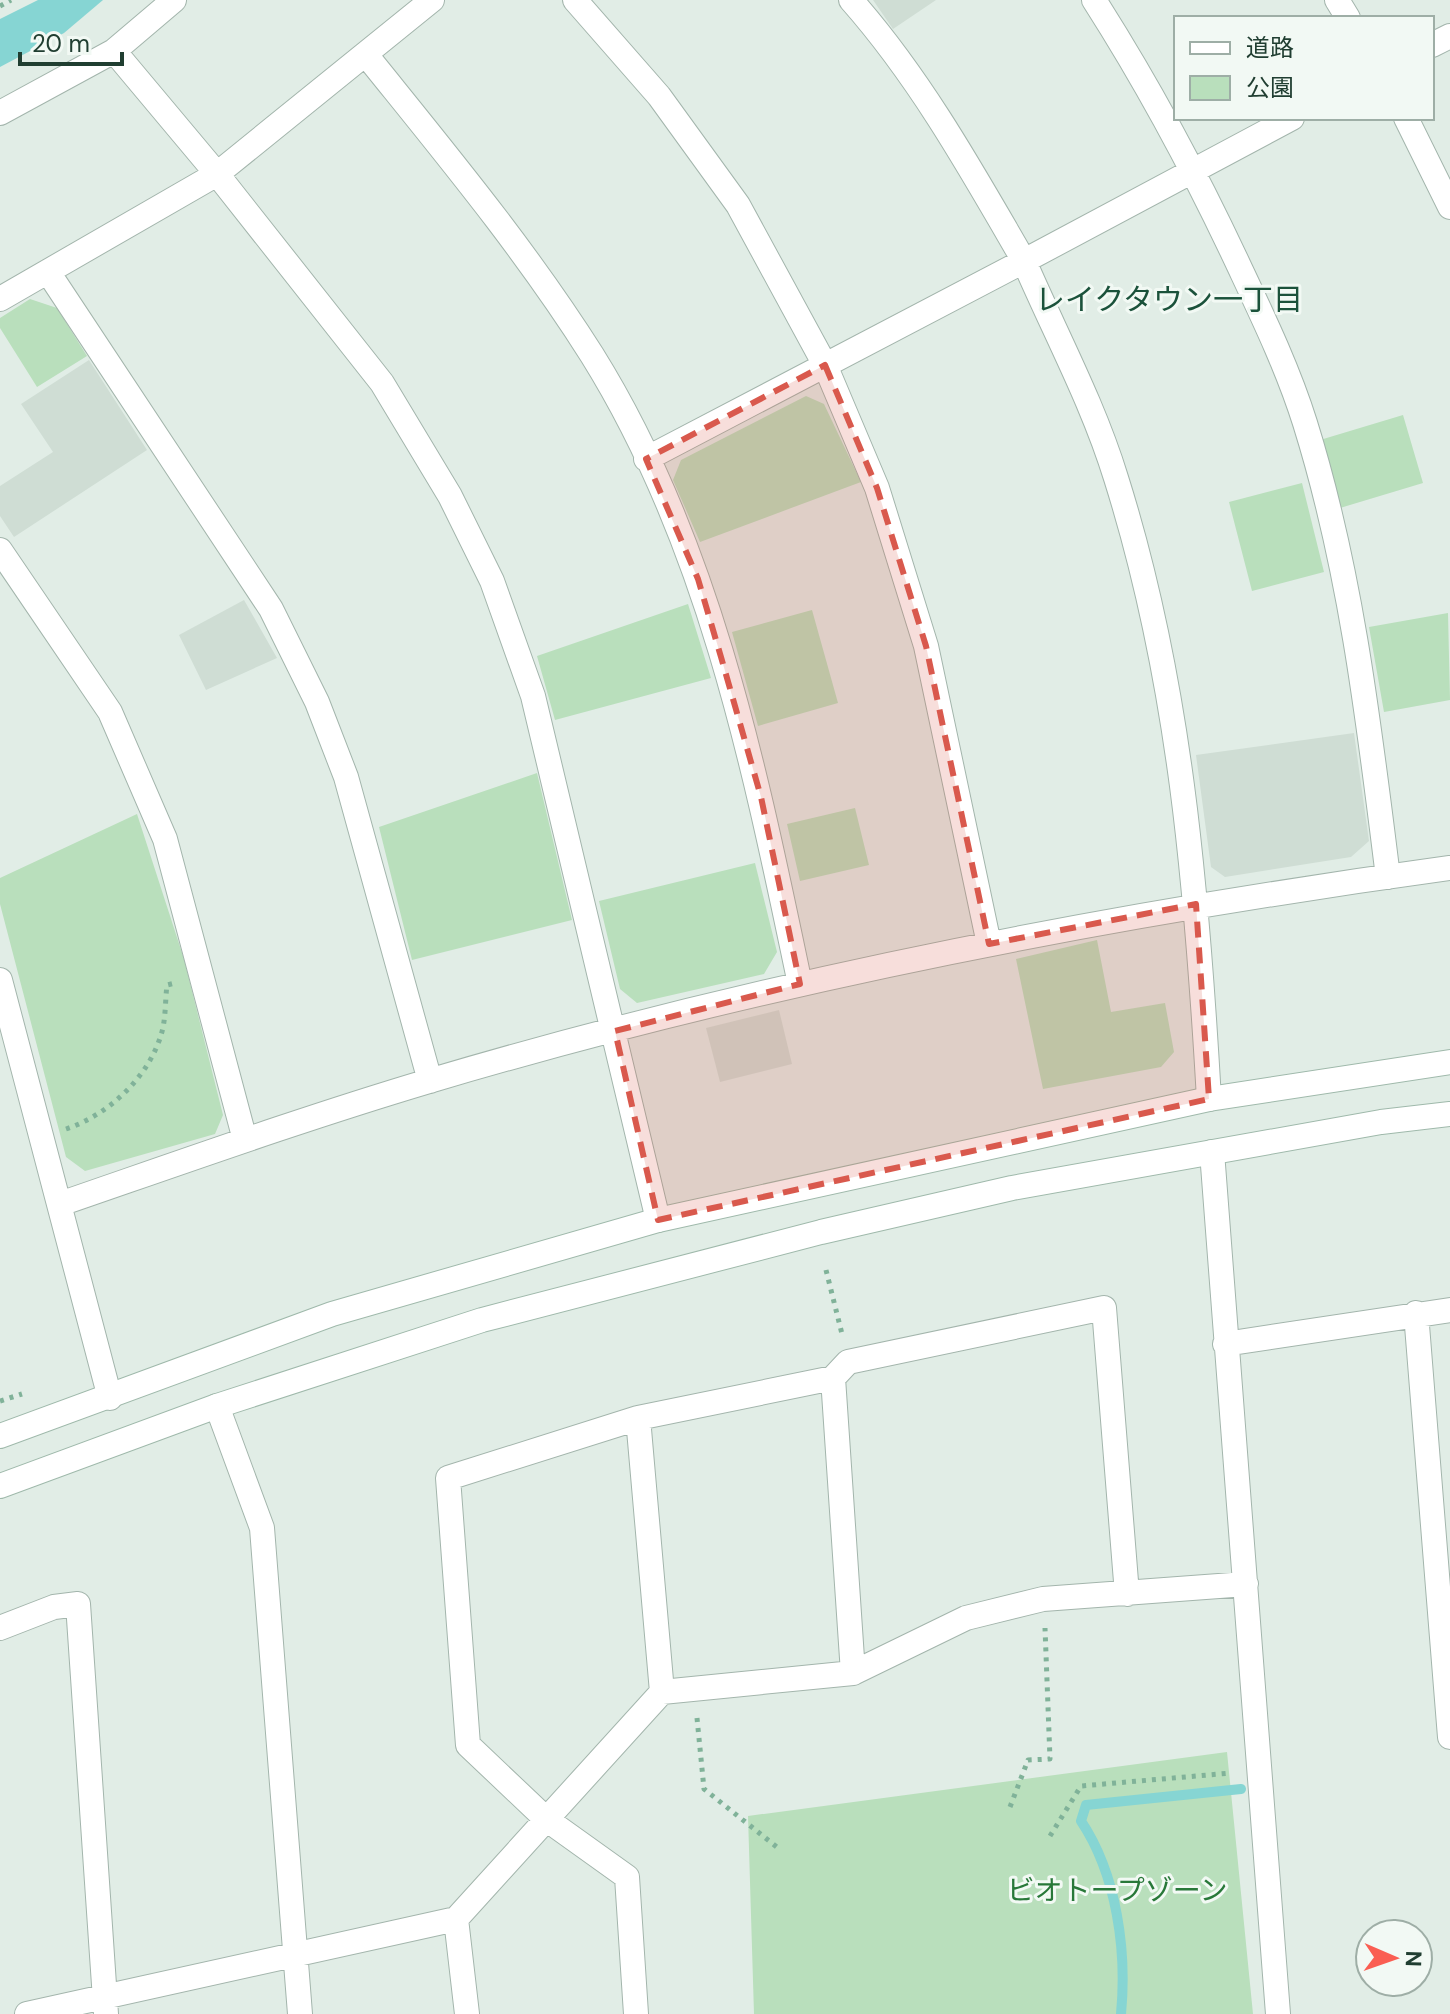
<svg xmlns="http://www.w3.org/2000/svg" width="1450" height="2014" font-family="'DM Sans','Noto Sans JP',sans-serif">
  <rect width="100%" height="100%" fill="#e1ede6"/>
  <path fill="#cfddd4" d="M 873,0 L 936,0 L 893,29 Z
    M 89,360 L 147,450 L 14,537 L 0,516 L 0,486 L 53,452 L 21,404 Z
    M 244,600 L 277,658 L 206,690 L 179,635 Z
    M 1354,733 L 1369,841 L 1351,857 L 1225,877 L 1211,867 L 1196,755 Z
    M 779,1010 L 792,1064 L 720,1082 L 706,1028 Z"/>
  <path fill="#b9dfbc" d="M 30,299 L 57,308 L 87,356 L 37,387 L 0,328 L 0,318 Z
    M 806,396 L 824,404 L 861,482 L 700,542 L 673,480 L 681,460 Z
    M 1403,415 L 1423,483 L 1340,508 L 1320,440 Z
    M 1302,483 L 1324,572 L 1252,591 L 1229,502 Z
    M 688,604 L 711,678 L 555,720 L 537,656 Z
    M 812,610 L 838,703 L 758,726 L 732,632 Z
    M 1448,613 L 1450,700 L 1384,712 L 1369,627 Z
    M 537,773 L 572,920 L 412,960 L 379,827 Z
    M 855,808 L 869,865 L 800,881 L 787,824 Z
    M 137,814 L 184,959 L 223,1115 L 215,1134 L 85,1171 L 66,1157 L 0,904 L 0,878 Z
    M 755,863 L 777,952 L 764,974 L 637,1003 L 620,989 L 599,901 Z
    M 1097,940 L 1111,1012 L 1165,1003 L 1174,1052 L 1161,1067 L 1043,1089 L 1016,959 Z
    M 1227,1752 L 1253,2014 L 754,2014 L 748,1816 Z"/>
  <path fill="#86d5d3" d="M 38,0 L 103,0 L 64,33 L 0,67 L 0,19 Z"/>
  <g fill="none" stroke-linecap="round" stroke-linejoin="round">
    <path stroke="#86d5d3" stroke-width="10" d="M 1121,2014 C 1127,1951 1117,1875 1081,1821 L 1086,1805 L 1241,1789"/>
    <g stroke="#a3b5ac" stroke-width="26">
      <path id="street" d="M 575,0 L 659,96 L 738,205 L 825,365 L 877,488 L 926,646 L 989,944
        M 1094,0 C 1149,86 1196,174 1239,266 C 1263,317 1288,369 1305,423 C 1351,570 1369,724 1388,877
        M 1337,0 L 1348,18
        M 1432,45 L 1450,36
        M 114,51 L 217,174 L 382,383 L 450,496 L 492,581 L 533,696 L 658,1220
        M 367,56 C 445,153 525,249 592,355 C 710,544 755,770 800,984
        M 0,113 L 114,51 L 174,0
        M 1406,118 L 1450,207
        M 48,272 L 271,609 L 317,702 L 346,777 L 430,1081
        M 0,299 L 217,174 L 432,0
        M 646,459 L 1024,261 C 972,171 920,78 851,0
        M 0,550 L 110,712 L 165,839 L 245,1140
        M 0,980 L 110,1398
        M 1209,1099 C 1197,889 1180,681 1116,478 C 1093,403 1055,333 1024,261 L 1292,118
        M 1212,1152 L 1278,2014
        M 60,1204 C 182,1162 305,1118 429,1081 C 762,982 1106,915 1450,868
        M 1416,1313 L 1450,1737
        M 1225,1344 L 1450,1310
        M 217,1406 L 262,1528 L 300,2014
        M 638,1418 L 662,1692
        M 0,1628 L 54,1607 L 78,1604 L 106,2014
        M 853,1673 L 833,1378 L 848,1362 L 1104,1308 L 1127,1594
        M 456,1919 L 467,2014
        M 27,2014 L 456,1919 L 662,1692 L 853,1673 L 966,1618 L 1043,1599 L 1246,1584
        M 636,2014 L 627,1877 L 546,1819 L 468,1745 L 448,1478 L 638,1418 L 833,1378"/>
    </g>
    <g stroke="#9fb9ab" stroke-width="26">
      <path id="secondary" d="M 0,1436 L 332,1314 L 658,1220 L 1209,1099 L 1450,1062
        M 0,1486 L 217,1406 L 482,1320 L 821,1232 L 1012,1188 L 1381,1122 L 1450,1114"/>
    </g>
    <path stroke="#80b299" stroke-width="5" stroke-dasharray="4 6" stroke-linecap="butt" d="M 0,6 L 11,0
      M 66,1129 C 108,1115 148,1078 161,1035 C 166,1020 165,1001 167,985 L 175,983
      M 826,1270 L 842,1334
      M 0,1401 L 22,1394
      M 697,1718 L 704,1789 L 778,1848
      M 1010,1807 L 1028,1760 L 1050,1759 L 1045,1628
      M 1050,1836 L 1081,1786 L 1231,1773"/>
    <use href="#street" stroke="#fff" stroke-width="24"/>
    <use href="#secondary" stroke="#fff" stroke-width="24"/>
  </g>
  <path fill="#d9594d" fill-opacity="0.2" stroke="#d9594d" stroke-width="6" stroke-dasharray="16 10" stroke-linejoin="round" d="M 825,365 L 877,488 L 926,646 L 989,944 L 1196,904 L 1209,1099 L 658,1220 L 615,1031 L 800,984 L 761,797 L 721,657 L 698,579 L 646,459 Z"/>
  <g text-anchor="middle" stroke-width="6" stroke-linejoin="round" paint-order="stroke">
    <g font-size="28" fill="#287839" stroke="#f2f9f4">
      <text x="1117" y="1900">ビオトープゾーン</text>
    </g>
    <g font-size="30" fill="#1b523b" stroke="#f2f9f4">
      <text x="1169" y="310">レイクタウン一丁目</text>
    </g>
  </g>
  <rect x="1174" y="16" width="260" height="104" fill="#f2f9f4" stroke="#9eaea6" stroke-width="2"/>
  <rect x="1190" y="42" width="40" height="12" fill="#ffffff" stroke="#9eaea6" stroke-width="2"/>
  <text x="1246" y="56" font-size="24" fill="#203e31">道路</text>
  <rect x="1190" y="76" width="40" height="24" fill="#b9dfbc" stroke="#9eaea6" stroke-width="2"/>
  <text x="1246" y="96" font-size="24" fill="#203e31">公園</text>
  <g transform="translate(1394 1958) rotate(92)"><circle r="38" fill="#f2f9f4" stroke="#9eaea6" stroke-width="2"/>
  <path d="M0-6L14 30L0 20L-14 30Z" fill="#fa5e52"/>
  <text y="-12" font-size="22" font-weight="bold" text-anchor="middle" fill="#203e31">N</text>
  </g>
  <path d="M20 52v12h102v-12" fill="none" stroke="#203e31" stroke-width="4"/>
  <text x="32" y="52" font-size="24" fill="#203e31" stroke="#f2f9f4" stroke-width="6" paint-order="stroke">20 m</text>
</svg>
